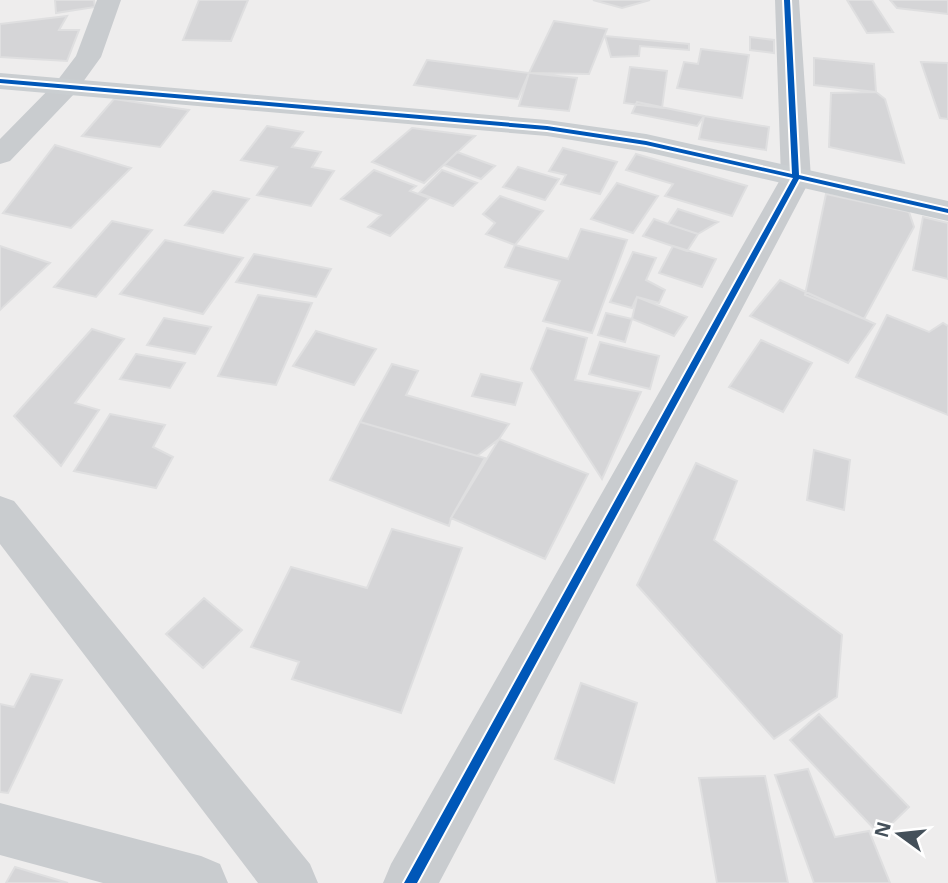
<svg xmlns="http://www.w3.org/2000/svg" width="948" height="883" font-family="'Noto Sans',sans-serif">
  <rect width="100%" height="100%" fill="#eeeded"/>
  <path fill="#d5d5d7" stroke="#dfdfe0" stroke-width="2" d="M 55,0 L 94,0 L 95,7 L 56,13 Z
    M 199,0 L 248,0 L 231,41 L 183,40 Z
    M 593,0 L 650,0 L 622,8 Z
    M 847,0 L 872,0 L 893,32 L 867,33 Z
    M 890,0 L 948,0 L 948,14 L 897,8 Z
    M 67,16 L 59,30 L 79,30 L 67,61 L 0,57 L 0,24 Z
    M 554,21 L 607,29 L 589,74 L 529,73 Z
    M 605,36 L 689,44 L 689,50 L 640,46 L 639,56 L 611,57 Z
    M 750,37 L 774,40 L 774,53 L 750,50 Z
    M 701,49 L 749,55 L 742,98 L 677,88 L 684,62 L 698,64 Z
    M 814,58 L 874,64 L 876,92 L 814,85 Z
    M 427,60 L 529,73 L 518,99 L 414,85 Z
    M 921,62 L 948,63 L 948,119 L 940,118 Z
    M 630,67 L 667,71 L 662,108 L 624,103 Z
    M 529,73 L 577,78 L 569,111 L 519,106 Z
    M 876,92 L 885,99 L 904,163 L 829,147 L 831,93 Z
    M 114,99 L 189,110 L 160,147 L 82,136 Z
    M 637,102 L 704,116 L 697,126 L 632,113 Z
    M 704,116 L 769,127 L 766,150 L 699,139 Z
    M 267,126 L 303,132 L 292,147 L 321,152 L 312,167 L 334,171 L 311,206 L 257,195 L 277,167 L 241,160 Z
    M 412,128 L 475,136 L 424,183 L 372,162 Z
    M 55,145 L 131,168 L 71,228 L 3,213 Z
    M 563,148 L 617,162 L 600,194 L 561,184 L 566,175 L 549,171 Z
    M 457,152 L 495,166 L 481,179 L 444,165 Z
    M 636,154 L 747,186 L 732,216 L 665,196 L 673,184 L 626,170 Z
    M 518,167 L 559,179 L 545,200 L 503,187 Z
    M 374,170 L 416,186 L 410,191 L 429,198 L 390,236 L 368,227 L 381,215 L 341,199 Z
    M 442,170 L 477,183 L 453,206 L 419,193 Z
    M 617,183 L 658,196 L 633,233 L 591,219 Z
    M 213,191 L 249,199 L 223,233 L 185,225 Z
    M 826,194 L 909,212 L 914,227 L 864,319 L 805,295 Z
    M 500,196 L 543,211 L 515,245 L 486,234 L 495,223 L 483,214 Z
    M 678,209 L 718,222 L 698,234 L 668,224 Z
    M 923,217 L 948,223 L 948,279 L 913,270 Z
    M 654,219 L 668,224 L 698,234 L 687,251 L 643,236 Z
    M 112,221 L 152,230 L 96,297 L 54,287 Z
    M 581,229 L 627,240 L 592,333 L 543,321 L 560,281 L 505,267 L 515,245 L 568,259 Z
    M 165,240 L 243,258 L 203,314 L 120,294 Z
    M 0,246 L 50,263 L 0,310 Z
    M 673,246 L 716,259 L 702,287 L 659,273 Z
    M 633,252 L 656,258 L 646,280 L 665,290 L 659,303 L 637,297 L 632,308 L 610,302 Z
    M 254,254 L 331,269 L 316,297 L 236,282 Z
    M 780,280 L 875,324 L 848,363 L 750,316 Z
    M 258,295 L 312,303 L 276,385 L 218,376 Z
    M 637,297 L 687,317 L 674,336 L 632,319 Z
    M 606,313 L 632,319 L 625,342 L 598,335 Z
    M 887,315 L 929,332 L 943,323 L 948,326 L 948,415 L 856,377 Z
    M 164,318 L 211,327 L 195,354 L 147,345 Z
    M 547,328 L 587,338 L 575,380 L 641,392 L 602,479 L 531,369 Z
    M 92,329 L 124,339 L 75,403 L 99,410 L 61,466 L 14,416 Z
    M 316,331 L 376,349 L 354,385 L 293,366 Z
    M 761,340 L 812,363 L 783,412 L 729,387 Z
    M 600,342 L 659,356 L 650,389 L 589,374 Z
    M 136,354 L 185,363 L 170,388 L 120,379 Z
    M 392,364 L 418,371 L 406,395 L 509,424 L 499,439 L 477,456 L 360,422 Z
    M 481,374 L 522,383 L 515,405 L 472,396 Z
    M 110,414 L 165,425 L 153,447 L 173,457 L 156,488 L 74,471 Z
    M 360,422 L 485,458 L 451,518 L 449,526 L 330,480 Z
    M 499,439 L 588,474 L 545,559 L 451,518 Z
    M 814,450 L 850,460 L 844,510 L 807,500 Z
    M 696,463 L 737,481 L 714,540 L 842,635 L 837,697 L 774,739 L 637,585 Z
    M 392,529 L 462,548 L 401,713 L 292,679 L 299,662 L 251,647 L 291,567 L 367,588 Z
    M 204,598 L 242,630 L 203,668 L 166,634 Z
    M 31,674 L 62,680 L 8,793 L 0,792 L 0,704 L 14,707 Z
    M 581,683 L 637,703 L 614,783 L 555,759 Z
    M 819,714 L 909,807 L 880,835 L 790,740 Z
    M 808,769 L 835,837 L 869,831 L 890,883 L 814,883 L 775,775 Z
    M 765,776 L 788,883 L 717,883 L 699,778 Z
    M 15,867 L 68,883 L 6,883 Z"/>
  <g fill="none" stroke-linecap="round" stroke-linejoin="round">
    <path fill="#c9cccf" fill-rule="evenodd" d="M 97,0 L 121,0 L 101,57 L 75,93 L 10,161 L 0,164 L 0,139 L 57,81 L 76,56 Z
      M 775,0 L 799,0 L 811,178 L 439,883 L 383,883 L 391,864 L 781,178 Z
      M 0,496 L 14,501 L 310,864 L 318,883 L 258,883 L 0,544 Z
      M 0,803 L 201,856 L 220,864 L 228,883 L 103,883 L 0,855 Z"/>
    <path fill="#caced1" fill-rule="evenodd" d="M 0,73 L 547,120 L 646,134 L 948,201 L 948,221 L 646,152 L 547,136 L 0,89 Z"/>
    <g stroke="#fff" stroke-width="4">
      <path id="cycleway" d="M 784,0 L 790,0 L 799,175 L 948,209 L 948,213 L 799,179 L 417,883 L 404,883 L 793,178 L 646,145 L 547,130 L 0,83 L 0,79 L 547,126 L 646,141 L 792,174 Z"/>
    </g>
    <use href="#cycleway" fill="#0057b8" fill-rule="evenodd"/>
  </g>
  <g transform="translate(899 834) rotate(285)" stroke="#ffffff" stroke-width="5" paint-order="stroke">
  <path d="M0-5L12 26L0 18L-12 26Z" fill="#44505a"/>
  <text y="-10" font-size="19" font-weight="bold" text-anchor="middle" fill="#44505a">N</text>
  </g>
</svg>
